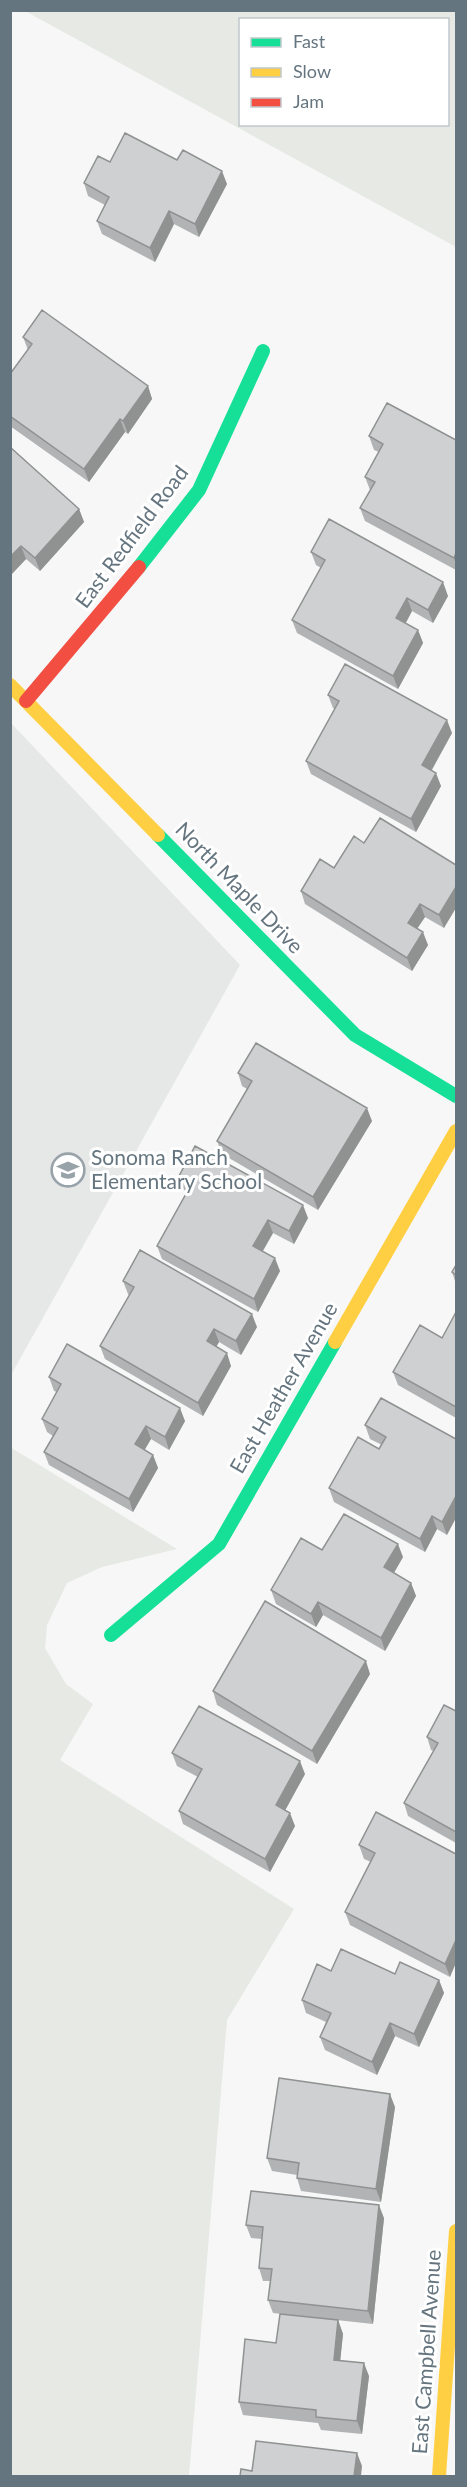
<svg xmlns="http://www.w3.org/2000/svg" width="467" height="2487" font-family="Lato,sans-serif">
  <rect width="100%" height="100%" fill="#f7f7f7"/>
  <path fill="#e6e7e7" d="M 11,723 L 240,965 L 11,1375 Z"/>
  <path fill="#e6e9e4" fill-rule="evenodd" d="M 25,11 L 456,11 L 456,247 ZM 240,20 L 448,20 L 448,124 L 240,124 Z
    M 10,1447 L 177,1549 L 102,1567 L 67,1583 L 47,1625 L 45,1648 L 66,1684 L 93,1704 L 60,1760 L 294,1909 L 227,2020 L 189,2476 L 11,2476 Z"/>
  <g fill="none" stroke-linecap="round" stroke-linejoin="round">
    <path stroke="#16e098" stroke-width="14" d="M 139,567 L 199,490 L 263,351
      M 158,835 L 355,1035 L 456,1096
      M 111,1635 L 219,1544 L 335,1342"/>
    <path stroke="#ffcf43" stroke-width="14" d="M 10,685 L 158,835
      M 335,1342 L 456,1131
      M 439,2476 L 456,2231"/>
    <path stroke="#f24e42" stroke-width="14" d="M 26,701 L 139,567"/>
  </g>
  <path fill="#b1b3b4" d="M 177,160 L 227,184 L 199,237 L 174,224 L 155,262 L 102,234 L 97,221 L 105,205 L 88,196 L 84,183 L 110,162 Z
    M 23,337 L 148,386 L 152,399 L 128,434 L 125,432 L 89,482 L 10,426 L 10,374 L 28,350 Z
    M 369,436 L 456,440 L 456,570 L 365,521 L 360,508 L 370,490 L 365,477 L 379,452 L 374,450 Z
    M 10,447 L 79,509 L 84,522 L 40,571 L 26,559 L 10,576 Z
    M 311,552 L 448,596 L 433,623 L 412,611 L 406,623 L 418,630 L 423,643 L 398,689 L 297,633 L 292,620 L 321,568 L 316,565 Z
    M 328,695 L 452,733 L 432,770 L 441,786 L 416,832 L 311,774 L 306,761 L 335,709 L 333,708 Z
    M 364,843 L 456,865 L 444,928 L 425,917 L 417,929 L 428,945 L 412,971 L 305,904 L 301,891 L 334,868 Z
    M 238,1073 L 372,1121 L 318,1210 L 222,1154 L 217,1141 L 247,1089 L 242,1086 Z
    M 179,1176 L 308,1218 L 294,1244 L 273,1233 L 263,1251 L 280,1271 L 258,1312 L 162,1259 L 157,1246 L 187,1191 L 184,1190 Z
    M 456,1265 L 456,1284 L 452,1272 Z
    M 123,1281 L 257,1327 L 241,1355 L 219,1342 L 216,1347 L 231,1366 L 203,1416 L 105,1359 L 100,1346 L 129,1295 L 128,1294 Z
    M 456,1312 L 456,1418 L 398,1385 L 393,1372 L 442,1338 Z
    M 49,1377 L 185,1421 L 169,1450 L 151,1439 L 144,1450 L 153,1455 L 158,1468 L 133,1512 L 49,1465 L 44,1452 L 53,1436 L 47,1432 L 42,1419 L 57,1392 L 54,1391 Z
    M 365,1425 L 456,1439 L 447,1535 L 437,1529 L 425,1552 L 334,1502 L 329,1488 L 379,1449 L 382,1445 L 370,1439 Z
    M 322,1550 L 403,1557 L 394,1573 L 411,1583 L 416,1596 L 385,1651 L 323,1615 L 316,1627 L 276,1604 L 271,1590 Z
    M 370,1674 L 317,1764 L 217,1705 L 213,1691 Z
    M 456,1711 L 456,1843 L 408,1816 L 404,1803 L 434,1751 L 431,1750 L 427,1737 Z
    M 172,1753 L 305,1774 L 285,1810 L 295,1826 L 270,1872 L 183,1824 L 179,1811 L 198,1777 L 177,1766 Z
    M 359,1845 L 456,1854 L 450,1977 L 350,1925 L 345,1912 L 371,1862 L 364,1859 Z
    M 331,1971 L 395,1974 L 439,1980 L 444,1993 L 419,2047 L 395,2036 L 377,2075 L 325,2050 L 320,2037 L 326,2022 L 306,2013 L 302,2000 Z
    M 395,2107 L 381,2202 L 301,2191 L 297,2178 L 297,2175 L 272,2171 L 267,2158 Z
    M 384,2218 L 373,2324 L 273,2313 L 268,2300 L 270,2281 L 263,2281 L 259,2268 L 262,2239 L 251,2238 L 246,2225 Z
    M 338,2320 L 343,2334 L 340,2360 L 369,2376 L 362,2434 L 321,2430 L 318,2423 L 243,2415 L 239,2402 L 276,2343 Z"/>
  <path fill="#909292" d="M 222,171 L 227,184 L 199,237 L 195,224 Z
    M 169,211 L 174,224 L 155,262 L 150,248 Z
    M 148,386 L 152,399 L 128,434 L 123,421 Z
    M 120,419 L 125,432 L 89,482 L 84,469 Z
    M 79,509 L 84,522 L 40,571 L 35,558 Z
    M 21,546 L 26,559 L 10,576 L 10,557 Z
    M 456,553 L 456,565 L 454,558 Z
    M 443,582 L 448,596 L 433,623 L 428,610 Z
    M 407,598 L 412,611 L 401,631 L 396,618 Z
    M 418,630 L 423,643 L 398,689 L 393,676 Z
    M 447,720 L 452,733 L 427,778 L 422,765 Z
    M 436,773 L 441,786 L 416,832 L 411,819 Z
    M 456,887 L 456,908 L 444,928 L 439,915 Z
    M 420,904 L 425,917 L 412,936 L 408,923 Z
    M 423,932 L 428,945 L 412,971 L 407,958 Z
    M 367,1108 L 372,1121 L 318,1210 L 313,1197 Z
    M 303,1205 L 308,1218 L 294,1244 L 289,1231 Z
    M 268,1220 L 273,1233 L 258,1259 L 253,1246 Z
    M 275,1258 L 280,1271 L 258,1312 L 254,1299 Z
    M 252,1314 L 257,1327 L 241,1355 L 236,1341 Z
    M 214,1329 L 219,1342 L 212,1354 L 207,1341 Z
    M 227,1353 L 231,1366 L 203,1416 L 198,1403 Z
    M 180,1408 L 185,1421 L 169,1450 L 165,1437 Z
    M 146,1426 L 151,1439 L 140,1458 L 135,1444 Z
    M 153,1455 L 158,1468 L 133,1512 L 129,1499 Z
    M 456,1496 L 456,1518 L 447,1535 L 442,1522 Z
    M 432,1516 L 437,1529 L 425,1552 L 420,1539 Z
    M 398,1544 L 403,1557 L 389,1581 L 384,1567 Z
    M 411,1583 L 416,1596 L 385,1651 L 381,1638 Z
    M 318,1602 L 323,1615 L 316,1627 L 311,1614 Z
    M 366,1661 L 370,1674 L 317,1764 L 312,1751 Z
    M 300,1761 L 305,1774 L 281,1818 L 276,1805 Z
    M 290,1813 L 295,1826 L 270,1872 L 265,1859 Z
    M 456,1940 L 456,1963 L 450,1977 L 445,1964 Z
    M 439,1980 L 444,1993 L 419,2047 L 414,2034 Z
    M 390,2023 L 395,2036 L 377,2075 L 372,2062 Z
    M 390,2094 L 395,2107 L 381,2202 L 376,2189 Z
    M 379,2205 L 384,2218 L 373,2324 L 368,2311 Z
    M 338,2320 L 343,2334 L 339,2373 L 334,2360 Z
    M 364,2363 L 369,2376 L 362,2434 L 357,2421 Z
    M 357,2453 L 362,2466 L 361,2476 L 354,2476 Z"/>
  <path fill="#ced0d1" stroke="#909292" stroke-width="1.5" d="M 125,133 L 177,160 L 183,150 L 222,171 L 195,224 L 169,211 L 150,248 L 97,221 L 109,197 L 84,183 L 98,156 L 110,162 Z
    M 42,310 L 148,386 L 123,421 L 120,419 L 84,469 L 10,416 L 10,374 L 32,344 L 23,337 Z
    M 387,403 L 456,440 L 456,553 L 454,558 L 360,508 L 375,482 L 365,477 L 383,444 L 369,436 Z
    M 10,447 L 79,509 L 35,558 L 21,546 L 10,557 Z
    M 329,519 L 443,582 L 428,610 L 407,598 L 396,618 L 418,630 L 393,676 L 292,620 L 325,560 L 311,552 Z
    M 345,664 L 447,720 L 422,765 L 436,773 L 411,819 L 306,761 L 339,701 L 328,695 Z
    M 380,818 L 456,865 L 456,887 L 439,915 L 420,904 L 408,923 L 423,932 L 407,958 L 301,891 L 320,859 L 334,868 L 354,836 L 364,843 Z
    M 256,1043 L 367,1108 L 313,1197 L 217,1141 L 252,1081 L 238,1073 Z
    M 195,1146 L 303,1205 L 289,1231 L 268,1220 L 253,1246 L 275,1258 L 254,1299 L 157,1246 L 192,1183 L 179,1176 Z
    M 140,1250 L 252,1314 L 236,1341 L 214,1329 L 207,1341 L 227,1353 L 198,1403 L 100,1346 L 134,1287 L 123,1281 Z
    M 456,1265 L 456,1275 L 452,1272 Z
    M 456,1312 L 456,1407 L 393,1372 L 420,1325 L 442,1338 Z
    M 67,1344 L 180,1408 L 165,1437 L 146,1426 L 135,1444 L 153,1455 L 129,1499 L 44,1452 L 58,1428 L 42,1419 L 61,1384 L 49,1377 Z
    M 381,1398 L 456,1439 L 456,1496 L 442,1522 L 432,1516 L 420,1539 L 329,1488 L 358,1437 L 379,1449 L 386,1437 L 365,1425 Z
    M 344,1514 L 398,1544 L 384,1567 L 411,1583 L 381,1638 L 318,1602 L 311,1614 L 271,1590 L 301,1538 L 322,1550 Z
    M 265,1601 L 366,1661 L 312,1751 L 213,1691 Z
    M 444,1705 L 456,1711 L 456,1832 L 404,1803 L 438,1743 L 427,1737 Z
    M 199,1706 L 300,1761 L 276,1805 L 290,1813 L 265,1859 L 179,1811 L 202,1769 L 172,1753 Z
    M 376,1812 L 456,1854 L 456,1940 L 445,1964 L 345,1912 L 375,1853 L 359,1845 Z
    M 341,1949 L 395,1974 L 400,1962 L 439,1980 L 414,2034 L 390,2023 L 372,2062 L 320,2037 L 331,2013 L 302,2000 L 317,1964 L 331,1971 Z
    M 279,2078 L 390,2094 L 376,2189 L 297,2178 L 299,2163 L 267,2158 Z
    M 251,2191 L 379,2205 L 368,2311 L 268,2300 L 272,2269 L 259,2268 L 263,2227 L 246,2225 Z
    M 280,2314 L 338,2320 L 334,2360 L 364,2363 L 357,2421 L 316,2417 L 316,2410 L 239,2402 L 245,2339 L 276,2343 Z
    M 256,2441 L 357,2453 L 354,2476 L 240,2476 L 241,2469 L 252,2471 Z"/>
  <defs>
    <g id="school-ring" transform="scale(1.725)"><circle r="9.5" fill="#fff" stroke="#98a2a9" stroke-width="1.5"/><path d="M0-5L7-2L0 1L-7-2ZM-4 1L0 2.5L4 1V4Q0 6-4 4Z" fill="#98a2a9"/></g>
  </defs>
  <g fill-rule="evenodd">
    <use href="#school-ring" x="68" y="1170"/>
  </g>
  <g text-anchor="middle" stroke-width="6" stroke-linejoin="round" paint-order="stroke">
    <g font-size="21" fill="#65757f" stroke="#fff">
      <text transform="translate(132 537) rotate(-53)" y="7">East Redfield Road</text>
      <text transform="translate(239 888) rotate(46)" y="7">North Maple Drive</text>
      <text transform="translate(284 1388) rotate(-60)" y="7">East Heather Avenue</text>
      <text transform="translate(427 2352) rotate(-86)" y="7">East Campbell Avenue</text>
    </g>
    <g font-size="21" fill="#65757f" stroke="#fff" text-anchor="start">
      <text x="91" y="1165">Sonoma Ranch<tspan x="91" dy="24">Elementary School</tspan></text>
    </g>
  </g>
  <rect width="467" height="2487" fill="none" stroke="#65757f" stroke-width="24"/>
  <rect x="239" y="18" width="210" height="108" fill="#ffffff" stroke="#c1c8cc" stroke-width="1.5"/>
  <rect x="251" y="38" width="30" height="9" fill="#16e098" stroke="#c1c8cc" stroke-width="1.5"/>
  <text x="293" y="48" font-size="18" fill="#65757f">Fast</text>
  <rect x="251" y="68" width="30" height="9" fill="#ffcf43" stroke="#c1c8cc" stroke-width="1.5"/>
  <text x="293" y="78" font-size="18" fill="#65757f">Slow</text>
  <rect x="251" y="98" width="30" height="9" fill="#f24e42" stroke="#c1c8cc" stroke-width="1.5"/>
  <text x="293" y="108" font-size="18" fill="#65757f">Jam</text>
</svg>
